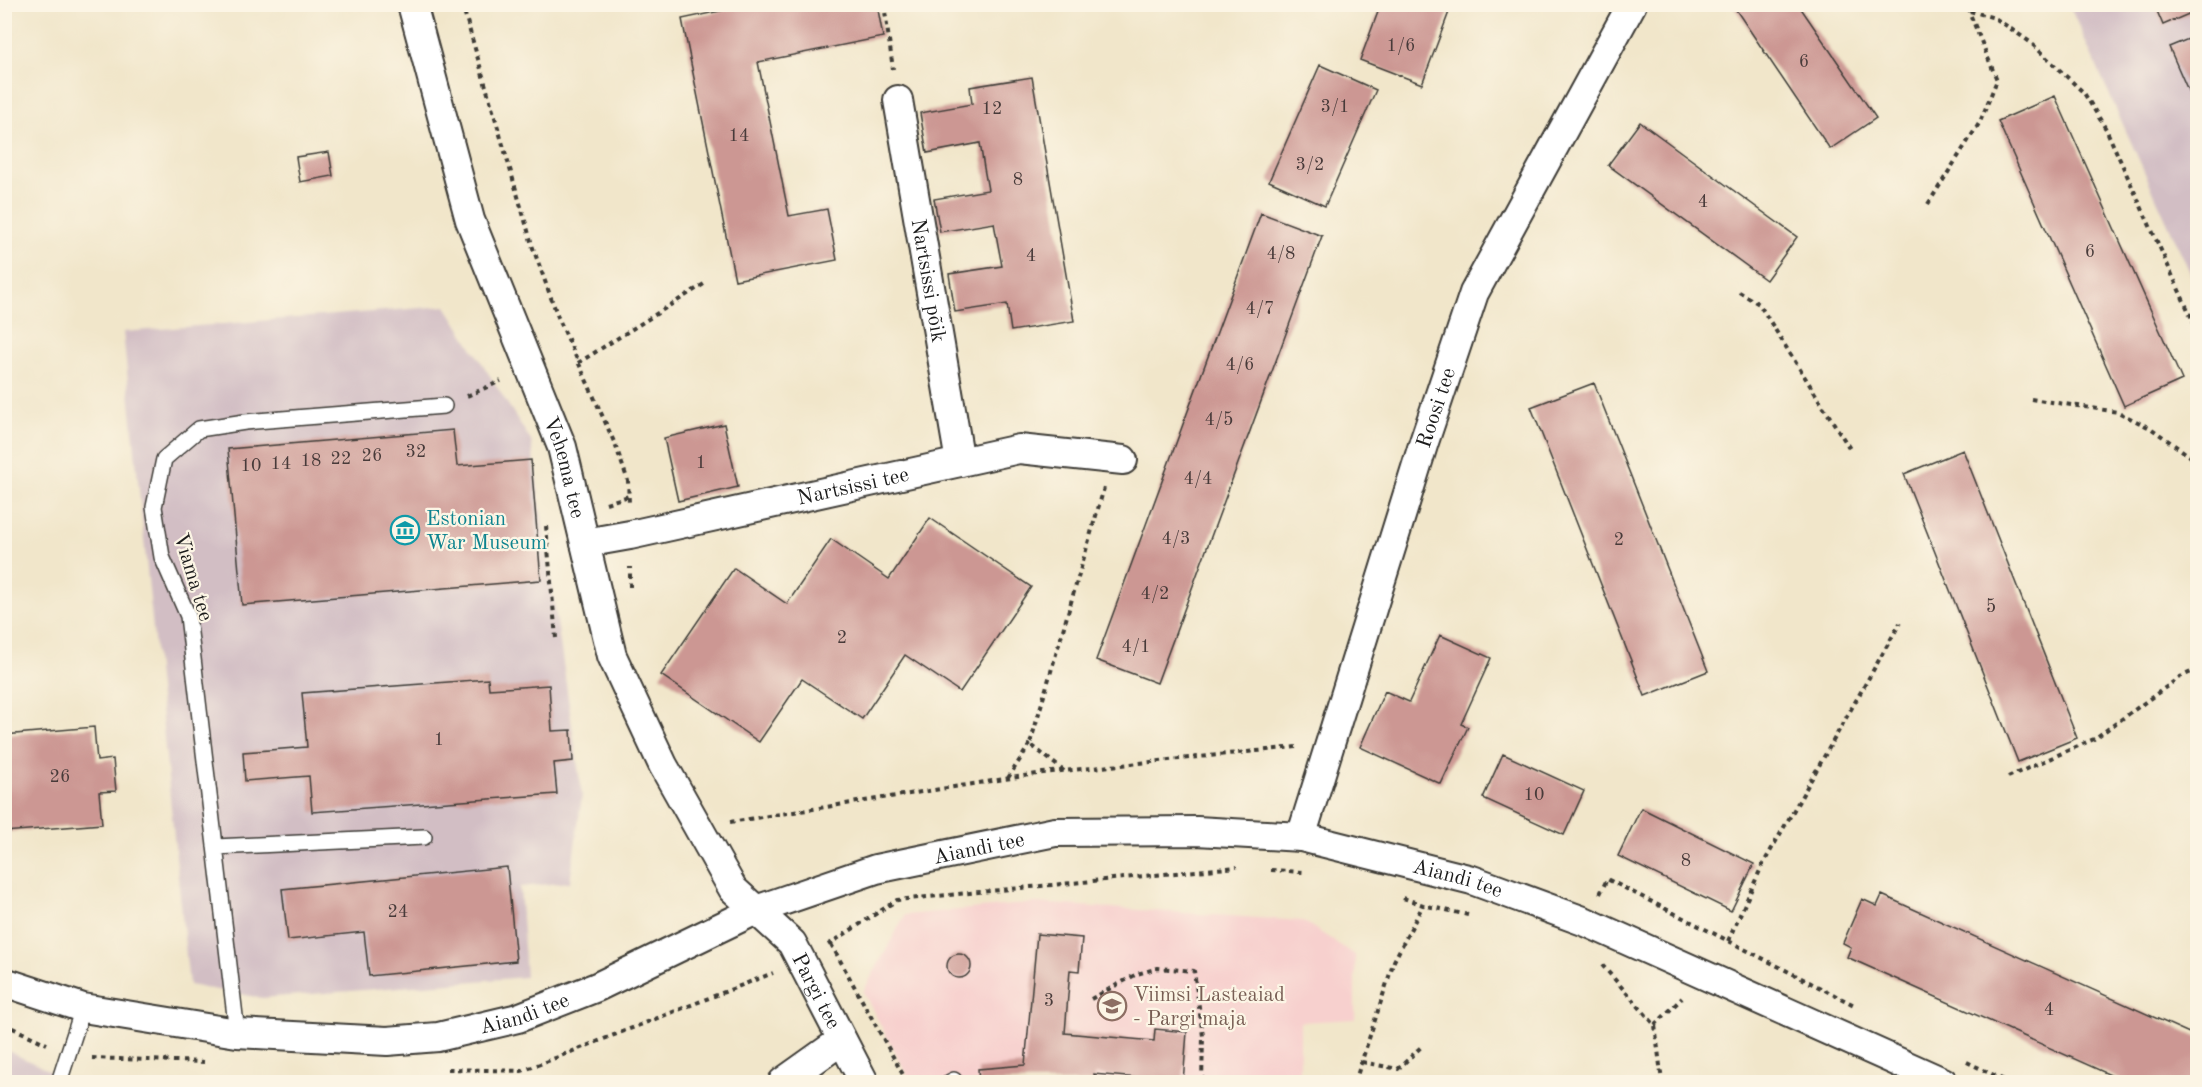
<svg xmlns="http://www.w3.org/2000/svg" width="2202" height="1087" font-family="'Old Standard TT',serif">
  <rect width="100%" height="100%" fill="#fcf5e5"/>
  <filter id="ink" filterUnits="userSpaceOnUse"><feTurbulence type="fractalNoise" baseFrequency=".0167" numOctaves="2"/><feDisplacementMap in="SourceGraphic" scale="12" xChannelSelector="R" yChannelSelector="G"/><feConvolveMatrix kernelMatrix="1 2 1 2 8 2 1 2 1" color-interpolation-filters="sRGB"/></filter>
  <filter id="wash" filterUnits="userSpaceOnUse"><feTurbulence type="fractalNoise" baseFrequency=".008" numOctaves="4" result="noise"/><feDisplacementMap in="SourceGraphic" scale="24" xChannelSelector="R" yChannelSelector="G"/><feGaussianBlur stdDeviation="1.35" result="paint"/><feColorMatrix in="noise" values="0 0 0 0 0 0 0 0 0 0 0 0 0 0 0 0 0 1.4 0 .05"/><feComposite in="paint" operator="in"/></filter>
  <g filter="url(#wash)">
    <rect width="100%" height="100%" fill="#f1e6ca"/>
    <path fill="#f7d0ce" d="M 1036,903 L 1303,921 L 1355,955 L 1355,1019 L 1300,1022 L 1300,1082 L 911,1082 L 863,992 L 905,915 Z"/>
    <path fill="#d2bec4" d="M 2069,5 L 2197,5 L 2197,288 Z
      M 446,306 L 531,441 L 582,795 L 570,882 L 520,887 L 526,977 L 262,998 L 189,985 L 123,332 Z
      M 4,1049 L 73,1082 L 87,1082 L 5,1082 Z"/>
    <g id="blocks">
      <path fill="#cc9793" d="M 753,4 L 877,4 L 883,37 L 758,62 L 789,216 L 827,209 L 837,260 L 735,280 L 682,19 Z
        M 1381,4 L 1452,4 L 1422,84 L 1360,60 Z
        M 1732,4 L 1798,4 L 1876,118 L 1830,149 Z
        M 2154,4 L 2198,4 L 2198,10 L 2163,25 Z
        M 2198,35 L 2198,100 L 2193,102 L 2169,47 Z
        M 1320,65 L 1376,90 L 1325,206 L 1269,181 Z
        M 1032,77 L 1074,321 L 1011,331 L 1007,304 L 955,312 L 949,274 L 1002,266 L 998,245 L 994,223 L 940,232 L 934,199 L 988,190 L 984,168 L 980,143 L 927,153 L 920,113 L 972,104 L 970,87 Z
        M 2055,96 L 2182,380 L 2124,406 L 1998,121 Z
        M 1640,122 L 1797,237 L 1766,280 L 1608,165 Z
        M 329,152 L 333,176 L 300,182 L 296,157 Z
        M 1261,213 L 1322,236 L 1157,683 L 1096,660 Z
        M 1594,383 L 1708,671 L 1645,696 L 1531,407 Z
        M 724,424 L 738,487 L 678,501 L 664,438 Z
        M 453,430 L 457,466 L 531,460 L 541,580 L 242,605 L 228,449 Z
        M 1963,450 L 2077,738 L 2018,762 L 1904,474 Z
        M 930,518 L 1031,587 L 960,692 L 905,655 L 862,719 L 802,679 L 759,742 L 661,675 L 734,568 L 787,604 L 831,539 L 889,579 Z
        M 1440,635 L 1491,658 L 1461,724 L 1468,727 L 1441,784 L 1360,747 L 1385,691 L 1409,702 Z
        M 488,679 L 489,689 L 549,685 L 552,731 L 571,730 L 573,761 L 554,763 L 557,794 L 312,812 L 309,776 L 245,781 L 243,752 L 307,747 L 302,693 Z
        M 94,727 L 97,761 L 113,759 L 116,791 L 99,792 L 102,824 L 4,832 L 4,735 Z
        M 1503,754 L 1584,791 L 1564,835 L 1483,798 Z
        M 1641,808 L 1754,864 L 1731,911 L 1618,856 Z
        M 507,867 L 516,961 L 369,976 L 364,932 L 288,940 L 282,889 Z
        M 1882,895 L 2198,1037 L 2198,1082 L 2126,1082 L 1847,957 L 1851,947 L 1843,943 L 1862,899 L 1877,906 Z
        M 1037,934 L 1082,938 L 1079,971 L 1070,970 L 1065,1033 L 1154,1041 L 1155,1029 L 1187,1032 L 1183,1082 L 1094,1074 L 1096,1082 L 979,1082 L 978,1069 L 1025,1065 Z
        M947 966a12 12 0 1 1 24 0a12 12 0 1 1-24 0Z"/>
    </g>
  </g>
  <g filter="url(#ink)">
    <use href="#blocks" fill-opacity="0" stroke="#3c3a36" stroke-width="1.5"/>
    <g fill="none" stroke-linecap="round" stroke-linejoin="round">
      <g stroke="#3c3a36" stroke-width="18">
        <path id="lane" d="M 215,847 L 424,837
          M 237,1033 L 188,616 L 162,557 L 154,507 L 164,459 L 199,429 L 245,422 L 444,406
          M 59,1082 L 83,1008
          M 950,1082 L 954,1080"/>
      </g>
      <g stroke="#3c3a36" stroke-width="32">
        <g id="street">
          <path id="s1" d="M 412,4 L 470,220 L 562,447 L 612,656 L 663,765 L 733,889 L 792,943 L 864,1082"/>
          <path id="s2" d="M 898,100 L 960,462"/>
          <path id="s3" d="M 585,543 L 630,535 L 1019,449 L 1123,460"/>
          <path id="s4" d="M 1301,837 L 1424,442 L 1474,293 L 1632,4"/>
          <path id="s5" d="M 4,982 L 83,1008 L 237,1033 L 387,1041 L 438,1037 L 518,1018 L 597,987 L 756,910 L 876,869 L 1055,832 L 1197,831 L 1301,837 L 1472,880 L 1586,922 L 1943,1082"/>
          <path d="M 783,1082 L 842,1040"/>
        </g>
      </g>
      <path stroke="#3c3a36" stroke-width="4" stroke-dasharray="4.5 4.5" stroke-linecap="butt" d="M 462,4 L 533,248 L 558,317 L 615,444 L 628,481 L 629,503
        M 884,4 L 893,69
        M 1970,11 L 1995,18 L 2030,42 L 2084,93 L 2106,129 L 2198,332
        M 1928,204 L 1980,122 L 1997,80 L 1966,4
        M 1739,292 L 1759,304 L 1850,449
        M 578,363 L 704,284
        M 467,396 L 501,381
        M 2031,399 L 2118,412 L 2152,429 L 2198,462
        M 606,503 L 629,496
        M 546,526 L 556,638
        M 630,587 L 630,567
        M 1064,771 L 1030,744 L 1104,488
        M 2008,777 L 2094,739 L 2180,677 L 2198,669
        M 1008,778 L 1030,744
        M 730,822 L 1043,773 L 1296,747
        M 1271,870 L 1303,872
        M 1600,894 L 1607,879 L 1856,1006
        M 1403,898 L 1423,905 L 1468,915
        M 1728,941 L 1762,866 L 1900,623
        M 831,944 L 907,1082
        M 828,945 L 897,900 L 1237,867
        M 1602,965 L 1655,1025 L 1662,1082
        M 1091,999 L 1137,974 L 1158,968 L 1194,971 L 1203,1036 L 1202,1082
        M 4,1024 L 47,1044
        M 1655,1025 L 1682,998
        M 92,1058 L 204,1062
        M 1362,1062 L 1398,1069 L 1421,1047
        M 1967,1062 L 2008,1082
        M 448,1069 L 522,1071 L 773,973
        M 1355,1082 L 1394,961 L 1423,905"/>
      <use href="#lane" stroke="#fff" stroke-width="15"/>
      <use href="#street" stroke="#fff" stroke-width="28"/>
    </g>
  </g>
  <defs>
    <g id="museum-ring" transform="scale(1.5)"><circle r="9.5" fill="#fcf5e5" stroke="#0f9aa8" stroke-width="1.5"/><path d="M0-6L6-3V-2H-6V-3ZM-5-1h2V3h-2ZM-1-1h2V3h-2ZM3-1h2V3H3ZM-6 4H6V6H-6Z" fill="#0f9aa8"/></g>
    <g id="school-ring" transform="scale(1.5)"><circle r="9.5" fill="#fcf5e5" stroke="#8d6e63" stroke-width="1.5"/><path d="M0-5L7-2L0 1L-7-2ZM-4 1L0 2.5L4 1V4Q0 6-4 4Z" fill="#8d6e63"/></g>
  </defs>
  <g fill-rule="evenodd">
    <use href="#museum-ring" x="405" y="530"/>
    <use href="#school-ring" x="1112" y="1006"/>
  </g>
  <g text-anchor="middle" stroke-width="4.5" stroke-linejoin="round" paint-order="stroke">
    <g font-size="18" fill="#483b3a">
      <text x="1401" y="51">1/6</text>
      <text x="1804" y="67">6</text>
      <text x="1335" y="112">3/1</text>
      <text x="992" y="114">12</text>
      <text x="739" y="141">14</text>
      <text x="1310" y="170">3/2</text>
      <text x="1018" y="185">8</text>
      <text x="1703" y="207">4</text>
      <text x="2090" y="257">6</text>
      <text x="1281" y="259">4/8</text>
      <text x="1031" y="261">4</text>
      <text x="1260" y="314">4/7</text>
      <text x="1240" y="370">4/6</text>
      <text x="1219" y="425">4/5</text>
      <text x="416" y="457">32</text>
      <text x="372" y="461">26</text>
      <text x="341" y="464">22</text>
      <text x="311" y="466">18</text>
      <text x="701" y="468">1</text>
      <text x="281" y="469">14</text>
      <text x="251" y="471">10</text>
      <text x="1198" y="484">4/4</text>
      <text x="1176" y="544">4/3</text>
      <text x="1619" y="545">2</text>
      <text x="1155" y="599">4/2</text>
      <text x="1991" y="612">5</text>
      <text x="842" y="643">2</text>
      <text x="1136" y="652">4/1</text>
      <text x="439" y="745">1</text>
      <text x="60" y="782">26</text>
      <text x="1534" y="800">10</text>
      <text x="1686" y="866">8</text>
      <text x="398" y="917">24</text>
      <text x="1049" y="1006">3</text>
      <text x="2049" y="1015">4</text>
    </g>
    <g font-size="21" fill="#1c1c1c" stroke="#fcf5e5">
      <text dy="7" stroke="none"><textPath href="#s2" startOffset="183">Nartsissi põik</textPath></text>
      <text dy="7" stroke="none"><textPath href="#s4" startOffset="450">Roosi tee</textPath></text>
      <text dy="7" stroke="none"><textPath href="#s1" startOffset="489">Vehema tee</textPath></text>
      <text dy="7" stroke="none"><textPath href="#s3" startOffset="274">Nartsissi tee</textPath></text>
      <text transform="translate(194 577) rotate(73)" y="7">Viama tee</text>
      <text dy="7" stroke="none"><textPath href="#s5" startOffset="1016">Aiandi tee</textPath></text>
      <text dy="7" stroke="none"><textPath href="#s5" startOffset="1502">Aiandi tee</textPath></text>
      <text dy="7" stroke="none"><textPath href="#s1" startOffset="1080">Pargi tee</textPath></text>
      <text dy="7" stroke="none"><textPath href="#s5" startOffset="530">Aiandi tee</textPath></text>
    </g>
    <g font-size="21" fill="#0d838f" stroke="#fcf5e5" text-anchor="start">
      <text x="426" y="525">Estonian<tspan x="426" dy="24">War Museum</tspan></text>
    </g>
    <g font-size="21" fill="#785e54" stroke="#fcf5e5" text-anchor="start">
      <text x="1133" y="1001">Viimsi Lasteaiad<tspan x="1133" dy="24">- Pargi maja</tspan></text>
    </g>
  </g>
  <rect width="2202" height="1087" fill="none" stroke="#fcf5e5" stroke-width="24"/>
</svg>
